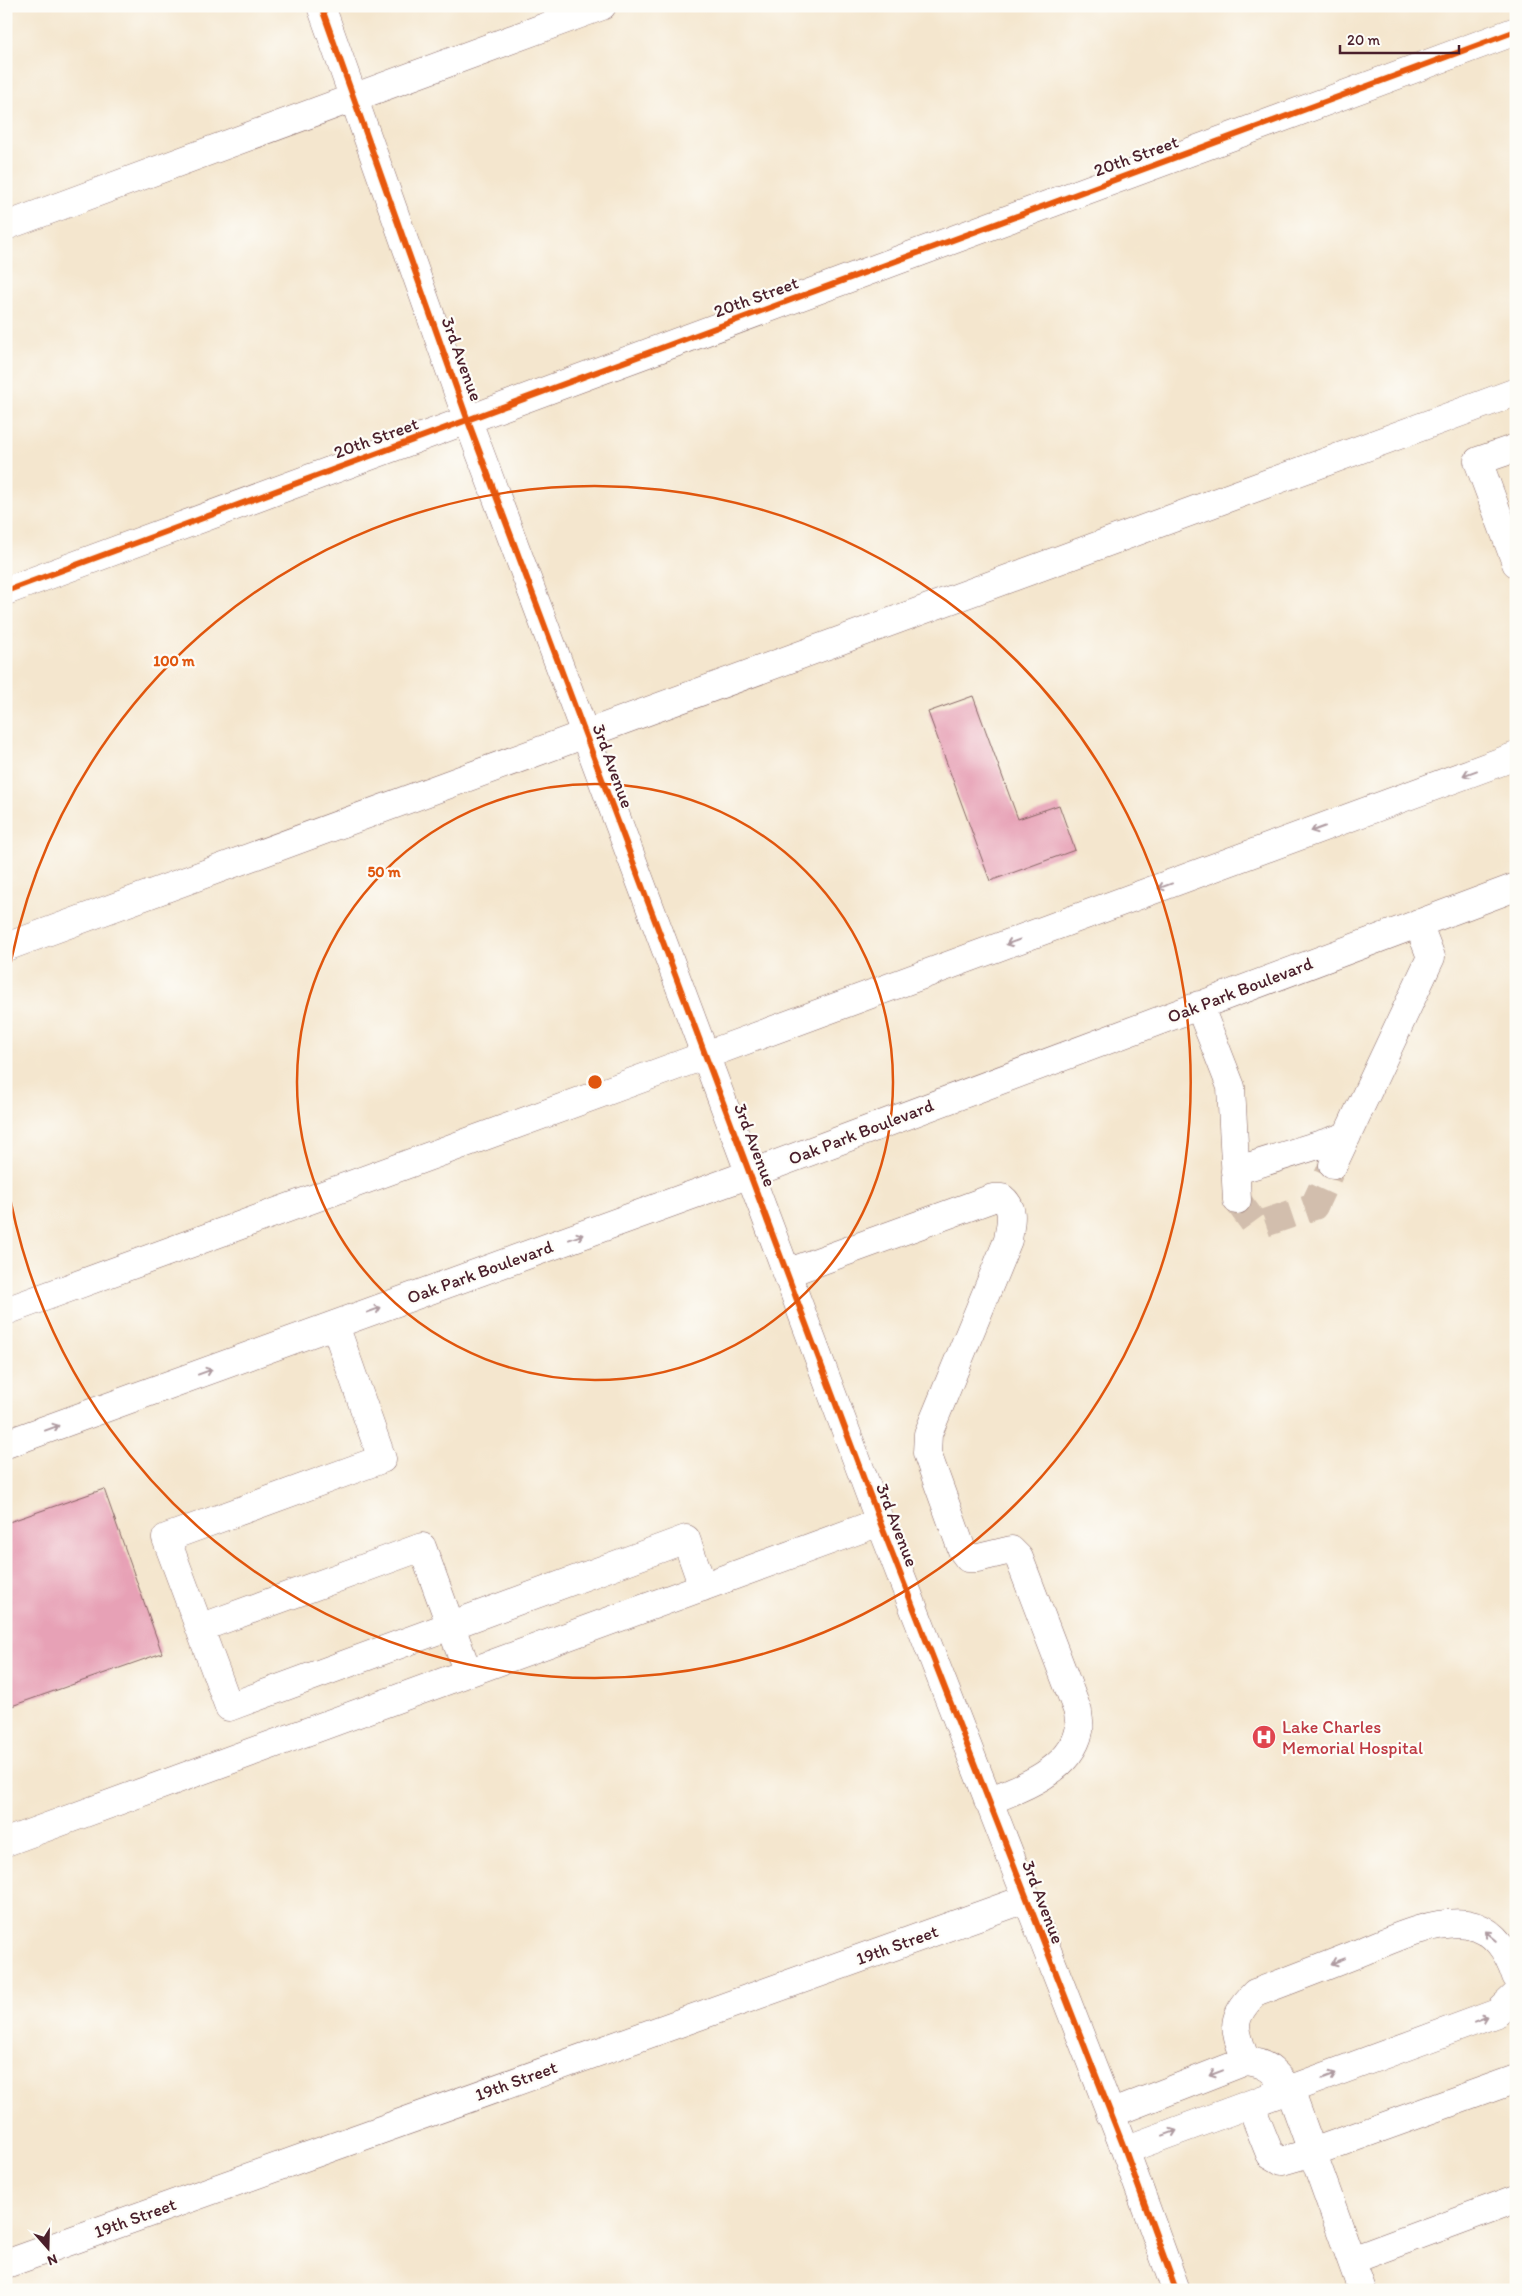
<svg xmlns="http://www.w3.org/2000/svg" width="1522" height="2296" font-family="Itim,sans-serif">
  <rect width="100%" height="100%" fill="#fdfcf7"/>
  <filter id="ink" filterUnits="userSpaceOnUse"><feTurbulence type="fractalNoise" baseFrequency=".02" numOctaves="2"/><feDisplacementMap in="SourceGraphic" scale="10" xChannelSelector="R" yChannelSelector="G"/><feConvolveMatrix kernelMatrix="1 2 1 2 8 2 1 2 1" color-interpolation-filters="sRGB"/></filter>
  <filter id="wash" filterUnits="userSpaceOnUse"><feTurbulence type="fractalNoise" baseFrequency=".0096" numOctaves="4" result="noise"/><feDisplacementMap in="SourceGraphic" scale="20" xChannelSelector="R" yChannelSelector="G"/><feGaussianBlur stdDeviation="1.12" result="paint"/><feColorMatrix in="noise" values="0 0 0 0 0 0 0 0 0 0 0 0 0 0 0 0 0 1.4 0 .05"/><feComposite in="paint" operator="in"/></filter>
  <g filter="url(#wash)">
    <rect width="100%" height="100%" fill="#f4e6ce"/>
    <g id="blocks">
      <path fill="#e7a1b6" d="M 973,696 L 1018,819 L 1059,805 L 1075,850 L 990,881 L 928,712 Z
        M 104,1489 L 162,1653 L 6,1708 L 6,1523 Z"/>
    </g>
  </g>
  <g filter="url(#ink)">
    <use href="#blocks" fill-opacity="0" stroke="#866564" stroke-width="1"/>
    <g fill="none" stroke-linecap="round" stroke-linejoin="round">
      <path stroke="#d2bead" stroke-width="28" stroke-dasharray="28 14" stroke-linecap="butt" d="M 1237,1200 L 1256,1226 L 1314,1206 L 1333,1165"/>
      <g stroke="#866564" stroke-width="29">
        <path id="minor" d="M 321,6 L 468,421 L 880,1522 L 1125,2150 L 1176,2290
          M 6,226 L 602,6
          M 1516,448 L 1478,461 L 1516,563
          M 6,591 L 1516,31
          M 6,947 L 1516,392
          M 1199,1005 L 1231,1087 L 1237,1200
          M 1333,1165 L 1431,957 L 1418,923
          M 1235,1171 L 1347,1136
          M 787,1273 L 993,1198 L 1002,1198 C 1016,1209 1010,1224 1008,1240 L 928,1434 L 927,1453 L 962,1550 L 968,1558 L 978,1558 L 1011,1550 L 1019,1558 L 1078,1712 C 1078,1718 1081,1726 1079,1731 C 1071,1770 1020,1789 988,1801
          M 6,1311 L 706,1055 L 1516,756
          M 335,1325 L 382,1459 L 166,1538 L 229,1707 L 686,1539 L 703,1587
          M 6,1444 L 750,1174 L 1516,887
          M 200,1628 L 422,1547 L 468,1673
          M 6,1842 L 880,1522
          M 1246,2061 C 1269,2063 1275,2073 1290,2090 L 1362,2290
          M 1250,2104 L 1497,2013 L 1516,1995
          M 1110,2114 L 1246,2061 C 1234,2028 1229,2020 1255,1993 C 1288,1981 1321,1968 1354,1955 C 1386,1942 1432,1919 1467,1924 C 1495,1929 1508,1952 1516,1976
          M 1125,2150 L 1250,2104 L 1270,2154 L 1282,2161 L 1313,2152 L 1516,2079
          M 1352,2260 L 1516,2199
          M 6,2264 L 1026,1899"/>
      </g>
      <use href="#minor" stroke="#fff" stroke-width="28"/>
      <g stroke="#fdfcf7" stroke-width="9">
        <path id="cycleway" d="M 321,6 L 468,421 L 880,1522 L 1125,2150 L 1176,2290
          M 6,591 L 1516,31"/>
      </g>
      <use href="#cycleway" stroke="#e8590c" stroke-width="6"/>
    </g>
    <defs><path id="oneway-shaft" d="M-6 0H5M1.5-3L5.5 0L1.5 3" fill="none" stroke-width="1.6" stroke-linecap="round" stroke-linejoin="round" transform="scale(1.25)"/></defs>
    <g stroke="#ae9aa0">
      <use href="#oneway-shaft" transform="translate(1470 773) rotate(160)"/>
      <use href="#oneway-shaft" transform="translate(1318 829) rotate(160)"/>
      <use href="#oneway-shaft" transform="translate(1165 886) rotate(160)"/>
      <use href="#oneway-shaft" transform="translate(1013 942) rotate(160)"/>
      <use href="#oneway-shaft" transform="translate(576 1237) rotate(-20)"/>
      <use href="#oneway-shaft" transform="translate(374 1310) rotate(-20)"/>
      <use href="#oneway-shaft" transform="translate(205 1372) rotate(-20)"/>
      <use href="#oneway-shaft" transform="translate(52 1428) rotate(-20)"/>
      <use href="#oneway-shaft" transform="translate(1491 1936) rotate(-140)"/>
      <use href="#oneway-shaft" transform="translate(1338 1961) rotate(159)"/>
      <use href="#oneway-shaft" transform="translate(1481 2019) rotate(-21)"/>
      <use href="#oneway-shaft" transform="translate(1216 2073) rotate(159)"/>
      <use href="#oneway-shaft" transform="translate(1329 2076) rotate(-21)"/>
      <use href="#oneway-shaft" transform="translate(1170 2133) rotate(-20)"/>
    </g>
  </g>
  <g fill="none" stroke="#e0560e" stroke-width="2.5">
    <circle cx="595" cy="1082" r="298"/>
    <path d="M6 989A596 596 0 1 1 6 1175"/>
  </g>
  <defs>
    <g id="hospital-disc" transform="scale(1.25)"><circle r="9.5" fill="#e0444e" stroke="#fdfcf7"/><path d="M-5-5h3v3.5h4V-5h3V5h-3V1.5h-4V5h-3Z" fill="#fff"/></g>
  </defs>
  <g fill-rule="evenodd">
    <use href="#hospital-disc" x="1264" y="1737"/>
  </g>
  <g text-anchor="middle" stroke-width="4.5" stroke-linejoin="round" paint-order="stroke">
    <g font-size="18" fill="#4a1f2b" stroke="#fdfcf7">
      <text transform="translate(1136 156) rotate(-20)" y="6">20th Street</text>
      <text transform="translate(756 297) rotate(-20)" y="6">20th Street</text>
      <text transform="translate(462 359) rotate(70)" y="6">3rd Avenue</text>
      <text transform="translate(376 438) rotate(-20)" y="6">20th Street</text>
      <text transform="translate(613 766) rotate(70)" y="6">3rd Avenue</text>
      <text transform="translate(1240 990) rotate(-21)" y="6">Oak Park Boulevard</text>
      <text transform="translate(861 1132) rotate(-21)" y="6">Oak Park Boulevard</text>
      <text transform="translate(755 1145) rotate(69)" y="6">3rd Avenue</text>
      <text transform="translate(480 1272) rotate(-20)" y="6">Oak Park Boulevard</text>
      <text transform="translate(897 1525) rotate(69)" y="6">3rd Avenue</text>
      <text transform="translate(1043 1902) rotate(69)" y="6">3rd Avenue</text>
      <text transform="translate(897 1945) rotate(-20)" y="6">19th Street</text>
      <text transform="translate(516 2081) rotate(-20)" y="6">19th Street</text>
      <text transform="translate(135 2218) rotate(-20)" y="6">19th Street</text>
    </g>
    <g font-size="18" fill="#be3a42" stroke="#fdfcf7" text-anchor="start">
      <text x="1282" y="1733">Lake Charles<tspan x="1282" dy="21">Memorial Hospital</tspan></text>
    </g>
  </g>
  <circle cx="595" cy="1082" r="8" fill="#e0560e" stroke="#fdfcf7" stroke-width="2.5"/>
  <g font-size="15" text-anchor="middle" font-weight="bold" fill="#e0560e" stroke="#fdfcf7" stroke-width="4.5" stroke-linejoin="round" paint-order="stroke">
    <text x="174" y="666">100 m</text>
    <text x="384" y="877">50 m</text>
  </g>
  <rect width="1522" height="2296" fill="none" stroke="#fdfcf7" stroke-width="25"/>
  <g transform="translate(48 2248) rotate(160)" stroke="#fdfcf7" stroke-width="4" paint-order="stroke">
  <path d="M0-4L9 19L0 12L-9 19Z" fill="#4a1f2b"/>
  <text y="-8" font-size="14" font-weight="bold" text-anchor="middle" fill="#4a1f2b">N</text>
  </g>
  <path d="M1340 45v8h119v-8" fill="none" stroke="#4a1f2b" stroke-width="2.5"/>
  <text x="1347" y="45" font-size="15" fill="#4a1f2b" stroke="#fdfcf7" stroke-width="4" paint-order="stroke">20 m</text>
</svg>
